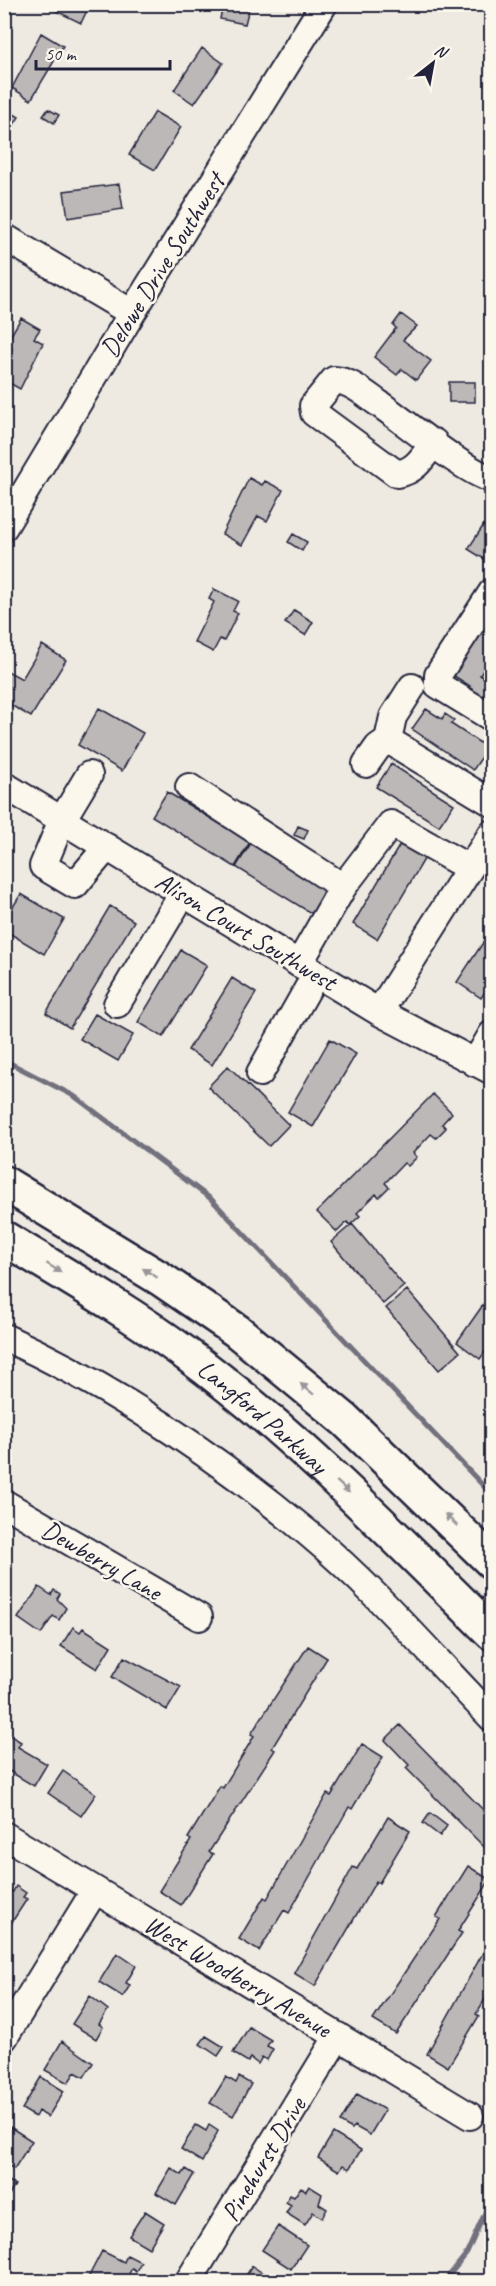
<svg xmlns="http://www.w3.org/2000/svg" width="496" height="2286" font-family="Caveat,sans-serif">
  <rect width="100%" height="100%" fill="#eeeae2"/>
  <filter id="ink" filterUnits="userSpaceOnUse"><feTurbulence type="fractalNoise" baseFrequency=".0167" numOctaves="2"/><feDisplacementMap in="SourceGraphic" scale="12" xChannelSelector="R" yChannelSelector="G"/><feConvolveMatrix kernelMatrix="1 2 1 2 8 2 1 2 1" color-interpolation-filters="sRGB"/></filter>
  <g filter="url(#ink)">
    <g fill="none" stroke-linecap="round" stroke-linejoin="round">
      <path stroke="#716f7c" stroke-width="5" d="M 4,1060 L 74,1096 L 211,1199 L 492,1495
        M 444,2282 L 467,2253 L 492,2197"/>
    </g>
    <path fill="#bcb8b8" stroke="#22223b" stroke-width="1.5" d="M 57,4 L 90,4 L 81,23 L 54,10 Z
      M 223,4 L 250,4 L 245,24 L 220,19 Z
      M 41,33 L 63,46 L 31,100 L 12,88 Z
      M 202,48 L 223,63 L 194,104 L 174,90 Z
      M 4,108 L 19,117 L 4,139 Z
      M 48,109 L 59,115 L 54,123 L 43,116 Z
      M 155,112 L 181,127 L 155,170 L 129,155 Z
      M 119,184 L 123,209 L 68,218 L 64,191 Z
      M 401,314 L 417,326 L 403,340 L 431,361 L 416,380 L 402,369 L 397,375 L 374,357 L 396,328 L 393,325 Z
      M 21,318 L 40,329 L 34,338 L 43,343 L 20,389 L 4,380 L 4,362 L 12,349 L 5,345 Z
      M 449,382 L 475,382 L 475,402 L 449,402 Z
      M 249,478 L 262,485 L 265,481 L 283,490 L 267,521 L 258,516 L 242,545 L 222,534 Z
      M 491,514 L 492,515 L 492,564 L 468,549 Z
      M 293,534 L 307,542 L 302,551 L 288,542 Z
      M 214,589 L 238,601 L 233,611 L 238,613 L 224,641 L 220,639 L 213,652 L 194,642 L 214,602 L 209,599 Z
      M 294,610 L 313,622 L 305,635 L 285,623 Z
      M 492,610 L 492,656 L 480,675 L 492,683 L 492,710 L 465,694 L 470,686 L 451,674 Z
      M 42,645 L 66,660 L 31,717 L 4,701 L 4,669 L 22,679 Z
      M 99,708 L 143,733 L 122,771 L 78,745 Z
      M 426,709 L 442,719 L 445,714 L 454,720 L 451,724 L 488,748 L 473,770 L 412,729 Z
      M 391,764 L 454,804 L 439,826 L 376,787 Z
      M 167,792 L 250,842 L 235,867 L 152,816 Z
      M 298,826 L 308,830 L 304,839 L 294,835 Z
      M 402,841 L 426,856 L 377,939 L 353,924 Z
      M 251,843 L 334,893 L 319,918 L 236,867 Z
      M 21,894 L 64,919 L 44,954 L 4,930 L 4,921 Z
      M 110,906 L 134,921 L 70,1028 L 46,1013 Z
      M 492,929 L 492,981 L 481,998 L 457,982 Z
      M 181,950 L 207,965 L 163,1037 L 138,1022 Z
      M 232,978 L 256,993 L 212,1065 L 188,1050 Z
      M 95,1014 L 133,1035 L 118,1061 L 80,1039 Z
      M 330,1039 L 356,1054 L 313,1127 L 288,1112 Z
      M 228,1066 L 289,1125 L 269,1146 L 208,1087 Z
      M 433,1094 L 452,1113 L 442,1124 L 446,1128 L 436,1138 L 431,1134 L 413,1153 L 417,1157 L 408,1166 L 404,1163 L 385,1183 L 389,1187 L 379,1197 L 376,1194 L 357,1213 L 360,1216 L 350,1225 L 347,1222 L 337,1232 L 317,1212 Z
      M 352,1224 L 404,1286 L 383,1304 L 331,1242 Z
      M 407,1290 L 460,1352 L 439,1370 L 386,1308 Z
      M 492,1292 L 492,1342 L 480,1359 L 457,1342 Z
      M 39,1587 L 51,1595 L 54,1590 L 60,1594 L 57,1599 L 66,1608 L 59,1620 L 53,1616 L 41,1634 L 18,1618 Z
      M 73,1627 L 80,1632 L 83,1628 L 111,1646 L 97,1669 L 61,1646 Z
      M 308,1646 L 327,1658 L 272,1748 L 275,1750 L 209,1852 L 213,1854 L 181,1905 L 159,1891 L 191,1840 L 188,1838 L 220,1786 L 223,1788 L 254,1736 L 251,1734 Z
      M 124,1657 L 181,1687 L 167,1710 L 112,1677 Z
      M 400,1725 L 492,1819 L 492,1855 L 406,1768 L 409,1765 L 385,1740 Z
      M 8,1734 L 21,1742 L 18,1747 L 47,1764 L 34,1786 L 4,1768 L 4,1740 Z
      M 362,1744 L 383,1757 L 352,1809 L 349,1807 L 289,1913 L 284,1910 L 259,1951 L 239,1939 L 264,1897 L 267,1899 L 327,1794 L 331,1796 Z
      M 63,1771 L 96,1794 L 81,1816 L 48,1793 Z
      M 430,1813 L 447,1826 L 440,1836 L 423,1823 Z
      M 388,1817 L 410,1831 L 379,1883 L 376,1881 L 315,1986 L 294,1973 L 353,1867 L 357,1869 Z
      M 468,1866 L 490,1880 L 458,1931 L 462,1933 L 396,2034 L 373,2020 L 440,1919 L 436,1917 Z
      M 16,1886 L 26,1893 L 23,1897 L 27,1899 L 10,1925 L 4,1922 L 4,1887 L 13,1892 Z
      M 492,1946 L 492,1988 L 476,2014 L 479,2016 L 448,2067 L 427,2054 L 485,1949 L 489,1951 Z
      M 117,1953 L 136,1966 L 126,1983 L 130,1985 L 123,1997 L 99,1982 Z
      M 90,1996 L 108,2010 L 99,2024 L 103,2027 L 96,2039 L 72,2024 Z
      M 249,2027 L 271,2040 L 267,2046 L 273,2049 L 267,2060 L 262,2057 L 258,2064 L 250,2058 L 248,2062 L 233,2053 Z
      M 206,2036 L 224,2047 L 218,2056 L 200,2044 Z
      M 62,2041 L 93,2063 L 84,2077 L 75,2072 L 68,2083 L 45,2070 Z
      M 41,2077 L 64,2091 L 48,2117 L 38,2111 L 35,2117 L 22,2109 Z
      M 226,2077 L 236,2083 L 239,2077 L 251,2084 L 233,2116 L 210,2103 Z
      M 357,2094 L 385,2110 L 370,2135 L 354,2126 L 352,2129 L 340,2122 Z
      M 196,2125 L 206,2131 L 209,2125 L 218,2131 L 202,2162 L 181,2149 Z
      M 10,2127 L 32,2141 L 14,2169 L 4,2163 L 4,2136 Z
      M 333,2133 L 361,2150 L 349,2169 L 343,2165 L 339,2171 L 318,2158 Z
      M 171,2168 L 182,2175 L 186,2169 L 194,2174 L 176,2205 L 156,2193 Z
      M 4,2178 L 15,2185 L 4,2203 Z
      M 309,2186 L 322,2194 L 319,2204 L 327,2209 L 322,2218 L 313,2212 L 305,2225 L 286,2213 L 291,2205 L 286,2202 L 290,2195 L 294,2197 L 301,2187 L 306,2191 Z
      M 145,2211 L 164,2223 L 149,2248 L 129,2236 Z
      M 278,2226 L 307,2245 L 291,2269 L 262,2250 Z
      M 102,2251 L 124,2262 L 127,2255 L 141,2262 L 136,2271 L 132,2268 L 125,2282 L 95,2282 L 88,2278 Z
      M 252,2266 L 267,2276 L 263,2282 L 242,2282 Z"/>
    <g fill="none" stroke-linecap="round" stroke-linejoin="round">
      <g stroke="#22223b" stroke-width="30">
        <path id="minor" d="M 4,237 L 132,313
          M 434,442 C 423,457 416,471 397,474 L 314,413 L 313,406 L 334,380 C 351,381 364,393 378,403 C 404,421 465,472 492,479
          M 4,527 L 132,313 L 324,4
          M 492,592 L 438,675 L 438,685 L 492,718
          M 412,687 L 393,717 L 388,740 L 492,803
          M 366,764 L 378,747 L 388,740
          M 89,775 L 62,820 L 43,866 L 75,885 L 107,847
          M 4,785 L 379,1012 L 492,1071
          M 189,787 L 343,887
          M 299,964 L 343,887 L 391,824 L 469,868
          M 117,1004 L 183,893
          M 379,1012 L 492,833
          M 475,1063 L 492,1034
          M 260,1073 L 316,974
          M 4,1337 C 115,1388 216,1456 309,1534 C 375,1589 432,1656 492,1718
          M 4,1503 L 199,1617
          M 4,1835 L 470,2116
          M 4,2038 L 95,1890
          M 188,2282 L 338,2036"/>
      </g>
      <g stroke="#22223b" stroke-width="38">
        <g id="highway">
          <path d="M 4,1183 L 161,1279 L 237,1331 L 345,1420 L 492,1562"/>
          <path id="s1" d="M 4,1238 C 65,1275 128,1311 185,1353 C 297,1435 394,1536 492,1633"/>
        </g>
      </g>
      <use href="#minor" stroke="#fbf7ec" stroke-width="26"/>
      <use href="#highway" stroke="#fbf7ec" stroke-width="33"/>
    </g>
    <defs><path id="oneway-solid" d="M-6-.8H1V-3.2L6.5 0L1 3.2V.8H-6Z" transform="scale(1.5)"/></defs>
    <g fill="#99979c">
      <use href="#oneway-solid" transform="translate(54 1268) rotate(32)"/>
      <use href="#oneway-solid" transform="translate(150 1273) rotate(-148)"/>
      <use href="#oneway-solid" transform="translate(307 1389) rotate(-141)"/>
      <use href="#oneway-solid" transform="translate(343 1487) rotate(42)"/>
      <use href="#oneway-solid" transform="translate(451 1520) rotate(-137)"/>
    </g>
  </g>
  <g text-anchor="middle" stroke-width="5" stroke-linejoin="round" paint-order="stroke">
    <g font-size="26" fill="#22223b" stroke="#fbf7ec">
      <text transform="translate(162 265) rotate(-58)" y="9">Delowe Drive Southwest</text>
      <text transform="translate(246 931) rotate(31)" y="9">Alison Court Southwest</text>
      <text dy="9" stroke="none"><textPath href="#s1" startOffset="315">Langford Parkway</textPath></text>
      <text transform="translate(102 1560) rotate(30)" y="9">Dewberry Lane</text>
      <text transform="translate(238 1976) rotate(31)" y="9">West Woodberry Avenue</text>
      <text transform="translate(263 2159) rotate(-59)" y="9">Pinehurst Drive</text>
    </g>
  </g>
  <rect width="496" height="2286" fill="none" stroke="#fbf7ec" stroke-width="24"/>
  <rect x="12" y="12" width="472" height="2262" fill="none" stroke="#22223b" stroke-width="2" filter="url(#ink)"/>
  <g transform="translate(433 63) rotate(31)" stroke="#fbf7ec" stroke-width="4.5" paint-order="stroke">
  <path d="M0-4.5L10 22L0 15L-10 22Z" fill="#22223b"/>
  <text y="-9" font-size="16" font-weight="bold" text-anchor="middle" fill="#22223b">N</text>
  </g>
  <path d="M36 60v9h134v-9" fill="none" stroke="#22223b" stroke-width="3"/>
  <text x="45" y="60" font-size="18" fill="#22223b" stroke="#fbf7ec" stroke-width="4.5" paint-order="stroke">50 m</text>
</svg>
